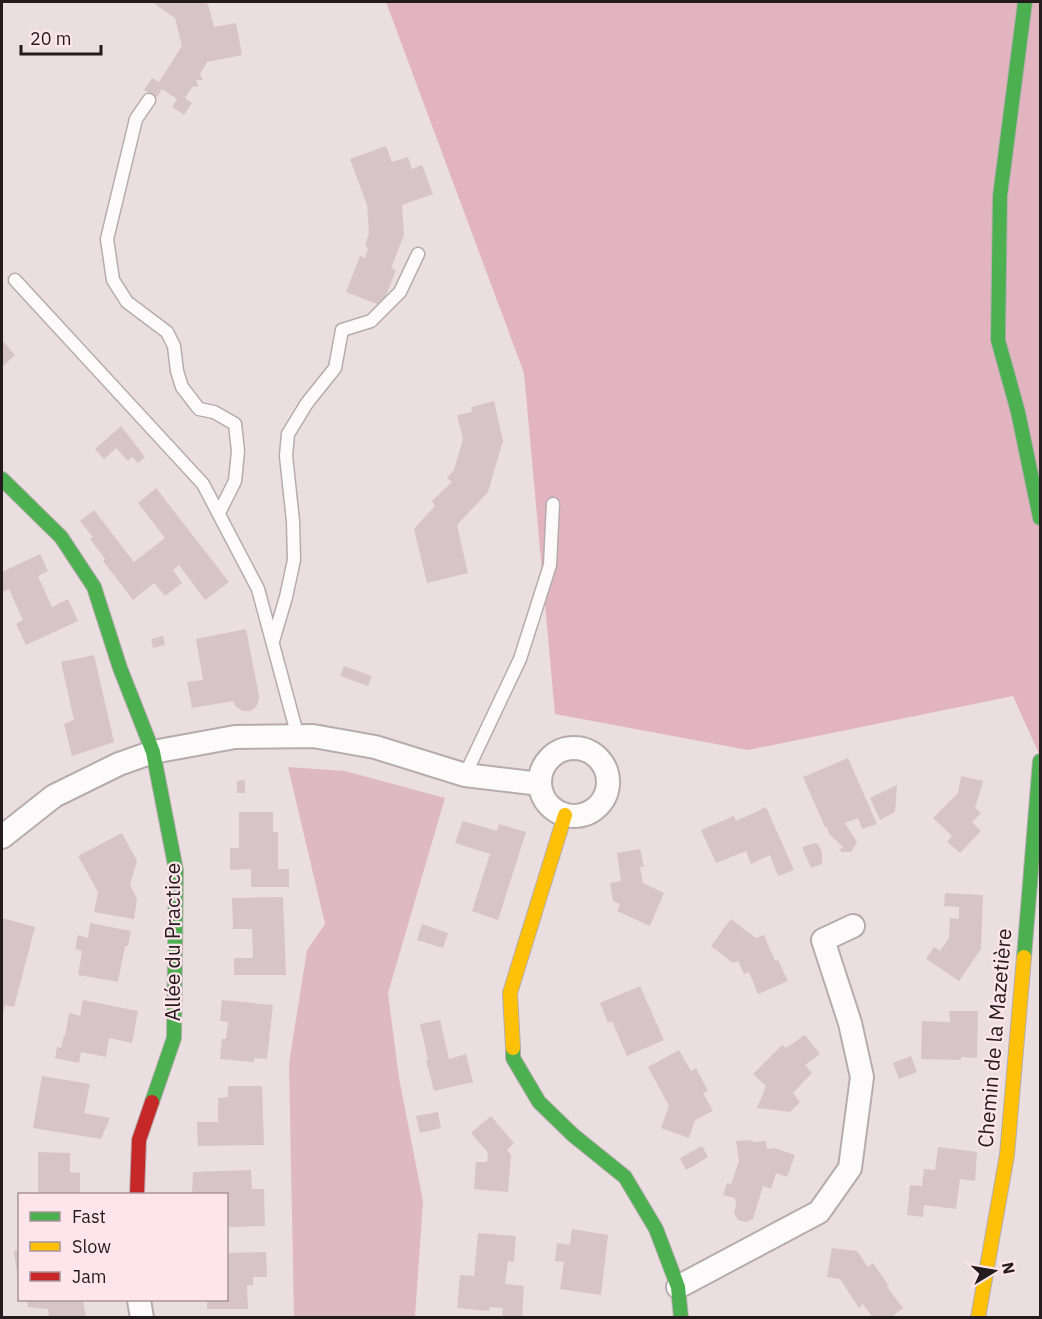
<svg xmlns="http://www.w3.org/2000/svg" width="1042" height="1319" font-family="'IBM Plex Sans',sans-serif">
  <rect width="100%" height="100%" fill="#eadee1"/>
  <path fill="#deb9c3" d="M 288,767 L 345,771 L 445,798 L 388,993 L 399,1078 L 423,1201 L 415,1317 L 294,1317 L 289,1064 L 307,950 L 325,924 Z"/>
  <path fill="#e1b4c0" d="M 386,2 L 1040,2 L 1040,756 L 1013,696 L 748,750 L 555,714 L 524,373 Z"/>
  <path fill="#d7c4c9" d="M 152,2 L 205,2 L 208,4 L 214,27 L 236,23 L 242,55 L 207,62 L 200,74 L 203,80 L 196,80 L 199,86 L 192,87 L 185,98 L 192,103 L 184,115 L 172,107 L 177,99 L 162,89 L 157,97 L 144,90 L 152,78 L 159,82 L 182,46 L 175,18 Z
    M 386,146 L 392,162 L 408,157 L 412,169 L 422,165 L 433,194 L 402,205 L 404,235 L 391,268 L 396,270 L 382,306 L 346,292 L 360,256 L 365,258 L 368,248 L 365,246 L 369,233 L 367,205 L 350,159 Z
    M 2,340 L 15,355 L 2,367 Z
    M 494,401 L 503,441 L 488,492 L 457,525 L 468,573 L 427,583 L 414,529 L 435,506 L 432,501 L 452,482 L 447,478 L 454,470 L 463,439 L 457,415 L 472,412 L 471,407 Z
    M 121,426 L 145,457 L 138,463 L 132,457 L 128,461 L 116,448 L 104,459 L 95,449 Z
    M 156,488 L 229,582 L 205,600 L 179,565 L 173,570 L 182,583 L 165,596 L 154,583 L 133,600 L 103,561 L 105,559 L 90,539 L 93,537 L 80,521 L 94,510 L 134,562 L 165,538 L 138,503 Z
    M 40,554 L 48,571 L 38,576 L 52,607 L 68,599 L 78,621 L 26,645 L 16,624 L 23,620 L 9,589 L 2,592 L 2,572 Z
    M 246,629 L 259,696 L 258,703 L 255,708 L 250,711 L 243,711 L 236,707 L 233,701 L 192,708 L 187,682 L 203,680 L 196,639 Z
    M 163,636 L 165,645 L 153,648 L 151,639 Z
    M 94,655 L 114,742 L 72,756 L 64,724 L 74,720 L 61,662 Z
    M 344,666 L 372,676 L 368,686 L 340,676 Z
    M 848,758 L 877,824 L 862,829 L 858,818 L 845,823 L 857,842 L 851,852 L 843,852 L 839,850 L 843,847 L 829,834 L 827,827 L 825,827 L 803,777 Z
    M 961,776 L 983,781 L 975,808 L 981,813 L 972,822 L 981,831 L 960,853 L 947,842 L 952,836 L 933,818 L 958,793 Z
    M 245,780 L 245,793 L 237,793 L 237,781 Z
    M 897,785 L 895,812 L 880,820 L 870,798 Z
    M 766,807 L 794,870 L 778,876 L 770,855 L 751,864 L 746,851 L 716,863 L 701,830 L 734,816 L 736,821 Z
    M 239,812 L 273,812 L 273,832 L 278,832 L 278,869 L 289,869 L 289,887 L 251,887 L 251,869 L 230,870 L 230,848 L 239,848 Z
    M 463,821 L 497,831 L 499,824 L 526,832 L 498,920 L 472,911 L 490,854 L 455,843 Z
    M 122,833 L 137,861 L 130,885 L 137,899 L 134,919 L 94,912 L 98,892 L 78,856 Z
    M 814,843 L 818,844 L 822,852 L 822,864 L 811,868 L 802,847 Z
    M 640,849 L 644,867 L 640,867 L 643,883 L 664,893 L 650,926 L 617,911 L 620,904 L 613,901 L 610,883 L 621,881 L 617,853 Z
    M 945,893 L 983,895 L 981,949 L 959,981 L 926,959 L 934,947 L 940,951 L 949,938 L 950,918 L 959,919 L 959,907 L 944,906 Z
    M 283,897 L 286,975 L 234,975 L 234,958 L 253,958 L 252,929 L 233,929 L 232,898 Z
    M 2,918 L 35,927 L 14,1007 L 5,1005 L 2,1017 Z
    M 731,919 L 756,938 L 764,935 L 775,961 L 778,960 L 788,981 L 758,994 L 749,972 L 744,974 L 738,961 L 733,963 L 711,946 Z
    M 90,923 L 131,931 L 128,946 L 125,946 L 118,982 L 78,975 L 82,951 L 75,949 L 78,935 L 88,938 Z
    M 422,924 L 448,933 L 443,948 L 417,940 Z
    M 640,986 L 664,1040 L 627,1056 L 612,1021 L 608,1023 L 600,1003 Z
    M 83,1000 L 138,1011 L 132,1043 L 109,1038 L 106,1057 L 81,1052 L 79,1063 L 55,1058 L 57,1047 L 61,1048 L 64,1035 L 65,1036 L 69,1013 L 80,1016 Z
    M 222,1000 L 273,1005 L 267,1059 L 254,1058 L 254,1062 L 220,1059 L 222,1039 L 226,1039 L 228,1022 L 220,1021 Z
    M 949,1011 L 978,1011 L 977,1058 L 961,1057 L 961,1060 L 921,1059 L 922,1021 L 950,1022 Z
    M 440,1020 L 449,1059 L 466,1054 L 473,1082 L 434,1091 L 426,1060 L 428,1060 L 420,1024 Z
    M 805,1035 L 820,1054 L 805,1065 L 812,1073 L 793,1093 L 800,1102 L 790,1112 L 757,1108 L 766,1086 L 753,1074 L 782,1045 L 786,1048 Z
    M 679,1050 L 691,1071 L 696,1068 L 708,1091 L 703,1093 L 713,1111 L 695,1120 L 689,1138 L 661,1128 L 669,1106 L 648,1067 Z
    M 911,1056 L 917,1072 L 899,1079 L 893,1063 Z
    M 42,1076 L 90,1084 L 84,1113 L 110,1118 L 101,1139 L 33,1128 Z
    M 228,1086 L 262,1086 L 264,1145 L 198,1146 L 197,1122 L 218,1122 L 218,1098 L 228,1097 Z
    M 438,1112 L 441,1128 L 420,1133 L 416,1116 Z
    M 491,1116 L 514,1143 L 507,1150 L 511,1155 L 508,1192 L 474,1189 L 476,1162 L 487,1162 L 488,1153 L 471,1133 Z
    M 752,1140 L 753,1142 L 766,1141 L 767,1149 L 775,1148 L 795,1155 L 787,1177 L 776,1173 L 771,1189 L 763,1186 L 753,1219 L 746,1222 L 738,1220 L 734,1213 L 736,1206 L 735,1198 L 723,1195 L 727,1183 L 731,1184 L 739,1161 L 736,1141 Z
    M 702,1146 L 708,1157 L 686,1170 L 680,1158 Z
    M 938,1147 L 977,1152 L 975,1181 L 960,1179 L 956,1209 L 924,1205 L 923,1217 L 907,1215 L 910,1185 L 922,1186 L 924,1169 L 935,1170 Z
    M 38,1152 L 70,1153 L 70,1172 L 80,1173 L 80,1194 L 38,1194 Z
    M 251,1170 L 252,1189 L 264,1189 L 265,1226 L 226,1227 L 226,1194 L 192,1194 L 193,1172 Z
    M 572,1229 L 608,1235 L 601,1295 L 560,1289 L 564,1262 L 555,1261 L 557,1243 L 570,1245 Z
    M 478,1233 L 516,1236 L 514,1262 L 508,1261 L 505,1284 L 524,1286 L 522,1318 L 502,1318 L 503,1308 L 490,1307 L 489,1311 L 457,1308 L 460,1275 L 474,1276 Z
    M 832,1248 L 857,1251 L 868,1267 L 873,1263 L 889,1286 L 887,1287 L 903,1308 L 890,1318 L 873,1318 L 863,1304 L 859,1308 L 840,1279 L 827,1277 Z
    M 20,1250 L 20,1281 L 18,1281 L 14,1251 Z
    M 266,1252 L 267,1277 L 253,1277 L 253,1285 L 247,1285 L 248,1309 L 207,1309 L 207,1300 L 226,1300 L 226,1253 Z
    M 27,1300 L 83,1300 L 86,1318 L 49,1318 L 48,1309 L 28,1307 Z"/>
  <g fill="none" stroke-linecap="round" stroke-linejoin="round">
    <g stroke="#b6acae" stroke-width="15">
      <path id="lane" d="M 149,100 L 136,119 L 107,239 L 113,280 L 127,302 L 167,332 L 174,346 L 177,371 L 182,387 L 199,409 L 214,412 L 235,424 L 238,451 L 235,481 L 219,513
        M 15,280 L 203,484 L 258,589 L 298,737
        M 273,641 L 286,597 L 294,560 L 293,521 L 286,456 L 288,434 L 307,403 L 335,368 L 342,330 L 371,321 L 400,292 L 418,254
        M 465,775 L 520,659 L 550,565 L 553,504"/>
    </g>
    <g stroke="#b6acae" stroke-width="26">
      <path id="street" d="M540 782a34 34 0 1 1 68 0a34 34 0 1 1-68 0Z
        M 2,837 L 54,796 L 119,764 L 153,752 L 235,737 L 313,736 L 375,747 L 465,775 L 540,784
        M 678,1287 L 819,1212 L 850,1168 L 862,1077 L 850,1023 L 823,940 L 853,926
        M 139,1300 L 142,1318"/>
    </g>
    <g stroke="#b6acae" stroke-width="16">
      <path id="fast" d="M 1025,2 L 1000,196 L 998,340 L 1018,412 L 1040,518
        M 2,479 L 61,537 L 94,587 L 120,668 L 153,752 L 176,870 L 174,1038 L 152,1102
        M 1024,957 L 1040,761
        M 513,1048 L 513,1058 L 539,1102 L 573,1135 L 625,1177 L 656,1229 L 678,1287 L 681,1318"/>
    </g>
    <g stroke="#b6acae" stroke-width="16">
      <path id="slow" d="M 513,1048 L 510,993 L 565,815
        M 978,1318 L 1007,1155 L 1024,957"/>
    </g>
    <g stroke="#b6acae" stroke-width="16">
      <path id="jam" d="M 137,1194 L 139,1140 L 152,1102"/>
    </g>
    <use href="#lane" stroke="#fcfafa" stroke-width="12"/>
    <use href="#street" stroke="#fcfafa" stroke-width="22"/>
    <use href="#fast" stroke="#4caf50" stroke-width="14"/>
    <use href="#slow" stroke="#ffc107" stroke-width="14"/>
    <use href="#jam" stroke="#c62828" stroke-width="14"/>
  </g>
  <g text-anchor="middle" stroke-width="4.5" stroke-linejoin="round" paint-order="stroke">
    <g font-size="21" fill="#231b1d" stroke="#fde5eb">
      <text transform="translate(173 942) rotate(-90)" y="7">Allée du Practice</text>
      <text transform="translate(995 1038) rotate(-85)" y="7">Chemin de la Mazetière</text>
    </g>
  </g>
  <rect width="1042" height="1319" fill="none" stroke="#231b1d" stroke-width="6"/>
  <rect x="18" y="1193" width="210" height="108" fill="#fde5eb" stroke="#a69499" stroke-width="1.5"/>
  <rect x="30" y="1212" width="30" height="9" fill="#4caf50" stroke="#a69499" stroke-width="1.5"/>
  <text x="72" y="1223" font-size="18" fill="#231b1d">Fast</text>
  <rect x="30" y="1242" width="30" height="9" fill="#ffc107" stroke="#a69499" stroke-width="1.5"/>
  <text x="72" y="1253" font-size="18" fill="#231b1d">Slow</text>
  <rect x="30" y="1272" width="30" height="9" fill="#c62828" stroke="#a69499" stroke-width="1.5"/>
  <text x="72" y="1283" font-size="18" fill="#231b1d">Jam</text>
  <g transform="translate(994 1271) rotate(79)" stroke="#fde5eb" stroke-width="4.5" paint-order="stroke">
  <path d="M0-4.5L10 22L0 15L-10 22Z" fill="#231b1d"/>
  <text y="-9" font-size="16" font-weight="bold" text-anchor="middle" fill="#231b1d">N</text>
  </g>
  <path d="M21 45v9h80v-9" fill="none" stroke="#231b1d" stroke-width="3"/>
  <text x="30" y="45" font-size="18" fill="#231b1d" stroke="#fde5eb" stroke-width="4.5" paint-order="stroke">20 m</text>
</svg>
